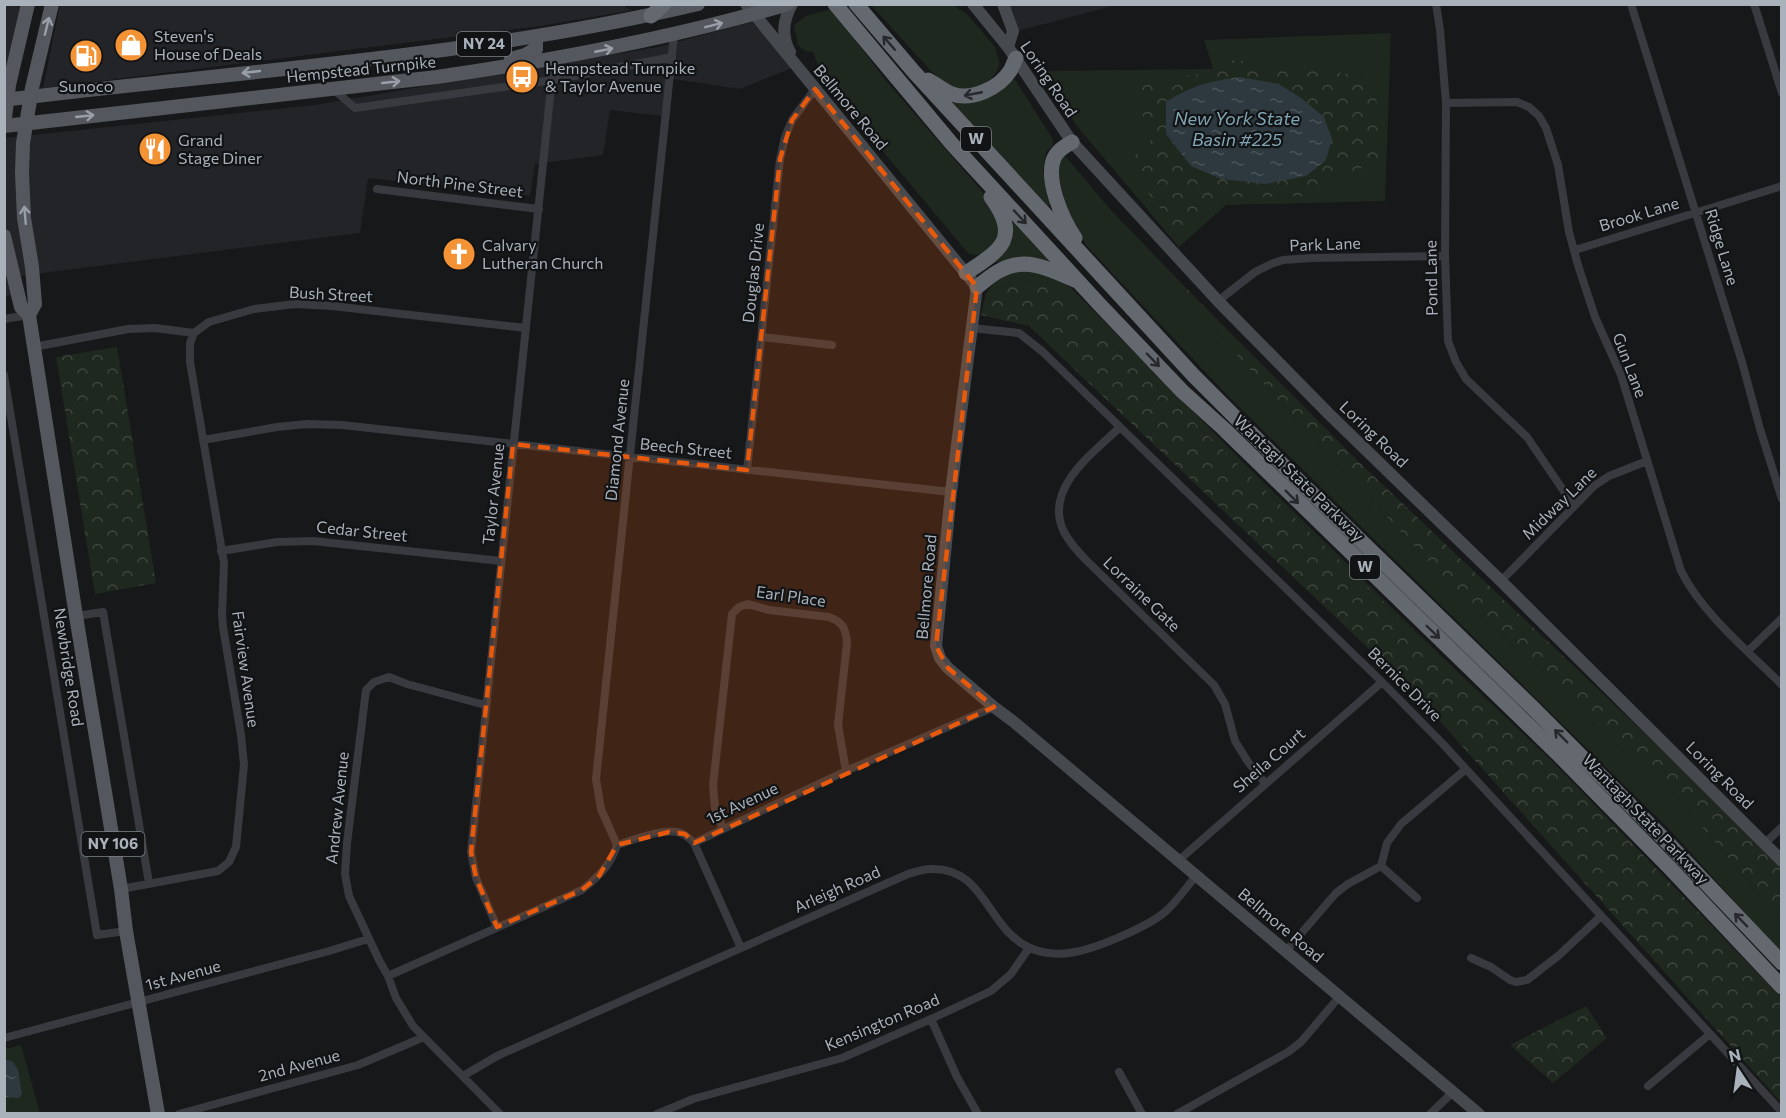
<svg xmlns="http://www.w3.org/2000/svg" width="1786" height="1118" font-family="Commissioner,sans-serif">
  <defs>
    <pattern id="forest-crowns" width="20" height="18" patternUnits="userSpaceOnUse" patternTransform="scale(1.5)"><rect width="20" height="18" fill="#1f281f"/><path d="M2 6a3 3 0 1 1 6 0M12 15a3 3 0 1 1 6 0" fill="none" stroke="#3d453d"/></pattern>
    <pattern id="water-ripples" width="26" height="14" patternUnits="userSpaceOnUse" patternTransform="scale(1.5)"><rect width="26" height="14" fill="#2d393e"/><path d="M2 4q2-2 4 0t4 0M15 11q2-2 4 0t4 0" fill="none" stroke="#495358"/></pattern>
  </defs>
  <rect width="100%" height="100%" fill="#17181a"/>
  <path fill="#232427" d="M 622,4 L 628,9 L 634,10 L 540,26 L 43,88 L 60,5 Z
    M 1006,4 L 1116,5 L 1014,32 Z
    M 4,5 L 23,5 L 4,100 Z
    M 752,22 L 794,67 L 740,89 L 673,79 L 670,117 L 610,110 L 603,155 L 535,164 L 530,196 L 368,178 L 360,233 L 10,277 L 13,295 L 5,296 L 5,138 L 314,105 L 658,47 Z"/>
  <path fill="#1f281f" d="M 871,5 L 955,5 L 958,9 L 966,13 L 995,47 L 999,60 L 999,66 L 995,74 L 985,85 L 970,90 L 950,88 L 932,72 Z
    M 832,9 L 887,82 L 994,205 C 996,209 998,214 999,219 C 1002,236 986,262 968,253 L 824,81 L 813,52 L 805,51 L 798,45 L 794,25 L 806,16 Z
    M 1391,33 L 1385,201 L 1226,205 L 1179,247 L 1076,125 L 1043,71 L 1213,69 L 1204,40 Z
    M 1013,79 L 1016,81 L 1052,138 L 1053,143 L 1052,146 L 1046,152 L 1043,171 L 1051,203 L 1048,207 L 941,92 L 959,98 Z
    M 1063,156 L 1067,158 L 1109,208 L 1185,287 L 1179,287 L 1191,312 L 1216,330 L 1248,368 L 1428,561 L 1519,651 L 1555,682 L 1602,734 L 1677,798 L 1760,895 L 1781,917 L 1781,953 L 1672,832 L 1226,394 L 1113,274 L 1086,245 L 1067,209 L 1056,167 Z
    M 1016,222 L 1052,263 L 1014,258 L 997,263 L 994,260 L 1011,223 Z
    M 1037,269 L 1064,281 L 1249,468 L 1456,670 L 1203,431 L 1054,287 L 1042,281 L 999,286 L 986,294 C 1000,271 1013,271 1037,269 Z
    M 21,1045 L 40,1113 L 5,1114 L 5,1049 Z"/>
  <path fill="url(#forest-crowns)" d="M 1232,60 L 1375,77 L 1380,163 L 1352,171 L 1342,176 L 1318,196 L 1220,197 L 1180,234 L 1134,175 L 1132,161 L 1138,150 L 1156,137 L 1143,116 L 1138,88 L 1164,78 L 1220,72 Z
    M 1043,281 L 1054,287 L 1203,431 L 1554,763 L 1779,995 L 1782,998 L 1781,1102 L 1410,688 L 1029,326 L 981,315 L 986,294 L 999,286 Z
    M 1178,287 L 1185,287 L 1358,461 L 1764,847 L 1781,867 L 1781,917 L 1760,895 L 1677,798 L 1602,734 L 1555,682 L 1519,651 L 1428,561 L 1248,368 L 1216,330 L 1191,312 Z
    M 117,347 L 156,583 L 95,594 L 56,357 Z
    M 1586,1006 L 1607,1038 L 1553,1083 L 1510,1045 Z"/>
  <path fill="url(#water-ripples)" d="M 1239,77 L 1279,84 L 1301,98 L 1324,117 L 1332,139 L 1326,160 L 1306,176 L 1265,184 L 1221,179 L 1191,166 L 1166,134 L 1166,102 C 1193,85 1207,82 1239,77 Z
    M 5,1060 L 12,1061 L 18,1070 L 22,1094 L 19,1098 L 5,1097 Z"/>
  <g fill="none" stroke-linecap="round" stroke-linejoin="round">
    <path stroke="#383a3f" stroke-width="8" d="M 1436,4 L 1440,30 L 1446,103 L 1445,256 L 1448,341 L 1456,362 L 1466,379 L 1527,437 L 1574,506
      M 1631,4 L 1742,362 L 1760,429 L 1782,499
      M 1754,4 L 1782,93
      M 333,89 L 355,108 L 553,80 L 672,57
      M 1446,103 L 1517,102 L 1529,107 L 1539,116 L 1546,128 L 1558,165 L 1569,232 L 1578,265 L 1595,317 L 1621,375 L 1681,571 C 1702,613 1748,651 1782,685
      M 377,189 L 539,209
      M 1575,250 L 1782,186
      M 1218,301 L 1255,272 L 1271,264 L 1283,260 L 1312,258 L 1445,256
      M 4,319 L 29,315
      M 971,328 L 1019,333 L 1043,352 L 1382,682 L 1442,743 L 1782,1112
      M 762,337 L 832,345
      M 34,347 L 128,329 L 155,328 L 194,333 L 209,322 L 254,309 L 295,304 L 332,306 L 526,328
      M 4,375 L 97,935 L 126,931
      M 1119,428 C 1092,454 1043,489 1064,532 C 1070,543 1078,552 1087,561 L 1214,685 L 1225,704 L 1235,741 L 1248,762 L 1265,783
      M 203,440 L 277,427 L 307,424 L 342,425 L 951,492
      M 747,470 L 780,159 L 785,137 L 792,120 L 815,89
      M 221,551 L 277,542 L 313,541 L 501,561
      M 1501,581 L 1594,486 L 1609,476 L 1647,461
      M 76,616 L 103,612 L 149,883
      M 1748,651 L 1782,618
      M 485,705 L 407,684 L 389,677 L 374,682 L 366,690 L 347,843 L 345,874 L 349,896 L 379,960 L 388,976 L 396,998 L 413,1026 L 500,1114
      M 723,829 L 715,808 L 713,785 L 732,614 L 739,607 L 748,604 L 769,610 L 829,617 C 843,622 846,629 847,643 L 838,725 L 846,771
      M 694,843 L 741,948
      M 1765,843 L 1782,827
      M 617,845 L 601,809 L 596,779 L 674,35
      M 1178,861 L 1382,682
      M 1381,866 L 1417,898
      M 121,889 L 218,871 L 229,862 L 236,847 L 244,765 L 241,735 L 223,627 L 222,614 L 224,563 L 190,362 L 190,343 L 194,333
      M 497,927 L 476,878 L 471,852 L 554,59
      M 1286,951 L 1336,893 L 1348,884 L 1381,866 L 1387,843 L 1401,824 L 1466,769
      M 1471,958 L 1491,967 L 1510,980 L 1516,982 L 1527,980 L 1558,956 L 1601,916
      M 388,976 L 582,890 C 598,877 611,865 617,845 C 633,840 667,826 683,834 C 687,836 691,840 694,843 L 846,771 L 994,707
      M 931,1019 L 957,1077 L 978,1114
      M 4,1038 L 329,951 L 368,939
      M 1119,1072 L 1142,1114
      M 463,1076 L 497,1056 L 908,874 C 915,872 923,869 930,869 C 985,866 987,929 1030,948 C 1043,954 1061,955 1075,952 C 1097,948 1150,926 1166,911 C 1177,901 1186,888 1196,876
      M 1648,1086 L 1710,1034
      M 179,1114 L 358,1065 L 424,1037
      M 657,1114 L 693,1099 L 842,1058 L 931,1019 L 991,991 L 1011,974 L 1029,948
      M 1177,1114 L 1288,1052 L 1301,1042 L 1340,996
      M 1430,1114 L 1453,1092"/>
    <path stroke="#464a4f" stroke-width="12" d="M 746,4 L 977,287 L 951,492 L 936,646 L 940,658 L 948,668 L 994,707 L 1014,722 L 1479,1114
      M 973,4 L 1008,47 L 1072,142 L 1218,301 L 1329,414 L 1501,581 L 1782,861
      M 1003,4 L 1013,31 L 1008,47
      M 790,52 C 781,36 783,20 792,4"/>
    <path stroke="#54585e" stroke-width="14" d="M 52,4 L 32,88 L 23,143 L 22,173 L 24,218 L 32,267 L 35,304 L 29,315 L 76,616 L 121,889 L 126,931 L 158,1114
      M 511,59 L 525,55 L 536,49 L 536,37
      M 4,100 C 236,71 471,58 698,4
      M 4,126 L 437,77 C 555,60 673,38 788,4
      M 4,126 L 9,85 L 28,4
      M 4,236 L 21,307 L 29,315"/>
    <path stroke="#646970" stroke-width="15" d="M 835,4 L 952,144 L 1100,305 L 1182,391 L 1224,429 L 1557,753 L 1670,868 L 1782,987
      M 856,4 L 914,72 L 1194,376 L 1292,474 L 1533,708 L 1666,841 L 1782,963
      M 651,16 L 664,4
      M 928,80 C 936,84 944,91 952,94 C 972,101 999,88 1010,71 C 1012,68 1014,62 1016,58
      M 1072,142 C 1065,146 1058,150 1054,158 C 1045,179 1062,219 1075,238
      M 966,273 C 1001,250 1021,238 991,197
      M 977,287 C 985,281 992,274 1001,270 C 1026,256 1052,270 1075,280"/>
  </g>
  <defs><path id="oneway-shaft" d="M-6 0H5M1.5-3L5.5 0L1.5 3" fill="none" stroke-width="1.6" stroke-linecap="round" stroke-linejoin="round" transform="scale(1.5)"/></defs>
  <g stroke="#989fa8">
    <use href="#oneway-shaft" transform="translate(714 25) rotate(-14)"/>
    <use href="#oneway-shaft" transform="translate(47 26) rotate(-76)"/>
    <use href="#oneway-shaft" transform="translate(604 50) rotate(-11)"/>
    <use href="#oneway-shaft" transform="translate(251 72) rotate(174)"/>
    <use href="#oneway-shaft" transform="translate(391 82) rotate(-6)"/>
    <use href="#oneway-shaft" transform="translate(85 116) rotate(-6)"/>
    <use href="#oneway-shaft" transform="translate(25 215) rotate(-95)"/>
  </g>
  <g stroke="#26282c">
    <use href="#oneway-shaft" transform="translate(889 43) rotate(-131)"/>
    <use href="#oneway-shaft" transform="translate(973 94) rotate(169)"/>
    <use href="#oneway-shaft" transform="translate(1020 217) rotate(47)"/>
    <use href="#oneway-shaft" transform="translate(1153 360) rotate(46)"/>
    <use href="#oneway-shaft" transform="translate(1292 497) rotate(45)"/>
    <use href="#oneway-shaft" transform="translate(1433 632) rotate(44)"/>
    <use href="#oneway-shaft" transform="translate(1561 736) rotate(-135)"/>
    <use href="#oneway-shaft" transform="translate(1741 920) rotate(-134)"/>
  </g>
  <path fill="#e8590c" fill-opacity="0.2" stroke="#e8590c" stroke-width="4.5" stroke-dasharray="12 8" stroke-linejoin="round" d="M 815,89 L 977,287 L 936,646 L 948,668 L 994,707 L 694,843 L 685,834 L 669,832 L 617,845 L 599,876 L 582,890 L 497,927 L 476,878 L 471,852 L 513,444 L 747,470 L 780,159 L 792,120 Z"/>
  <defs>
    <g id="shop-disc" transform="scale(1.725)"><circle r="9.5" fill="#f49335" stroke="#121315"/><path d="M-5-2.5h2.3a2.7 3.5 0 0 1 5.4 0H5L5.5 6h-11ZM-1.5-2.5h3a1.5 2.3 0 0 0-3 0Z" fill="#fff"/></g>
    <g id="fuel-disc" transform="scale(1.725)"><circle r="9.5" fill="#f49335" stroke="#121315"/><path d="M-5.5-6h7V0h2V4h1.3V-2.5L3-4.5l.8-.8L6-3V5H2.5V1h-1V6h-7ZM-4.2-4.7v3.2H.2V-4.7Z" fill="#fff"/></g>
    <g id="bus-disc" transform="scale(1.725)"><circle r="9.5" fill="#f49335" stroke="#121315"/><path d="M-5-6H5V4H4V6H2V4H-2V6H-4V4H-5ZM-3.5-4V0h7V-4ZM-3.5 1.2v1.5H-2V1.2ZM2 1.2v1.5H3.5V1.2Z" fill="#fff"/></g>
    <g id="restaurant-disc" transform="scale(1.725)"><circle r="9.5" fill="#f49335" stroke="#121315"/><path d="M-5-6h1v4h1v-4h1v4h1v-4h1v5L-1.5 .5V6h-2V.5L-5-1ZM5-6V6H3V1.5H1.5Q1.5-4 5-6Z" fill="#fff"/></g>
    <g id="church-disc" transform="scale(1.725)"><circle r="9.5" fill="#f49335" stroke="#121315"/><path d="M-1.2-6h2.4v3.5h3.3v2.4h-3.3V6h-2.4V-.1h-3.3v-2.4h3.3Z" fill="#fff"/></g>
  </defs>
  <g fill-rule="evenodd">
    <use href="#shop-disc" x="131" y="45"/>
    <use href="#fuel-disc" x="86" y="56"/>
    <use href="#bus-disc" x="522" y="77"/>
    <use href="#restaurant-disc" x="155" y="149"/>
    <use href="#church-disc" x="459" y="254"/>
  </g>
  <g text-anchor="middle" stroke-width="4.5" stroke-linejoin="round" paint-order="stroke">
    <g fill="#121315" stroke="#7c8288" stroke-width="1.5">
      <rect x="457" y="32" width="54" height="24" rx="4.5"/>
      <rect x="961" y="127" width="30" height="24" rx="4.5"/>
      <rect x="1350" y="555" width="30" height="24" rx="4.5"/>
      <rect x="81.5" y="832" width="63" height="24" rx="4.5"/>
    </g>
    <g font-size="15" font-weight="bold" fill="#a9b1ba">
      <text x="484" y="49">NY 24</text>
      <text x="976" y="144">W</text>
      <text x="1365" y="572">W</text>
      <text x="113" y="849">NY 106</text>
    </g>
    <g font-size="16" fill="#a9b1ba" stroke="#121315" text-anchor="start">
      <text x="154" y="42">Steven's<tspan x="154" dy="18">House of Deals</tspan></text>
      <text x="545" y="74">Hempstead Turnpike<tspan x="545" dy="18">&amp; Taylor Avenue</tspan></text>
      <text x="86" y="92" text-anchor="middle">Sunoco</text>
      <text x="178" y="146">Grand<tspan x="178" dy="18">Stage Diner</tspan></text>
      <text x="482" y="251">Calvary<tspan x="482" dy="18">Lutheran Church</tspan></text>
    </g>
    <g font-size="16" fill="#a9b1ba" stroke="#121315">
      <text transform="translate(361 69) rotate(-6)" y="6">Hempstead Turnpike</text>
      <text transform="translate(1049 79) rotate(56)" y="6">Loring Road</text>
      <text transform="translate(851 107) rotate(50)" y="6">Bellmore Road</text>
      <text transform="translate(460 184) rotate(7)" y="6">North Pine Street</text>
      <text transform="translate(1639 214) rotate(-17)" y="6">Brook Lane</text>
      <text transform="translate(1325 244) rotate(-2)" y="6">Park Lane</text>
      <text transform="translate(1722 247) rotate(73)" y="6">Ridge Lane</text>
      <text transform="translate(753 273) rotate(-84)" y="6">Douglas Drive</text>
      <text transform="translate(1431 278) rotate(-91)" y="6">Pond Lane</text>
      <text transform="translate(331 294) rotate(3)" y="6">Bush Street</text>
      <text transform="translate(1630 365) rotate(69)" y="6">Gun Lane</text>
      <text transform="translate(1374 434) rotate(44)" y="6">Loring Road</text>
      <text transform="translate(617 440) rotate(-84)" y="6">Diamond Avenue</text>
      <text transform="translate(686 448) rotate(6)" y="6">Beech Street</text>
      <text transform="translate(1299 478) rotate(44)" y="6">Wantagh State Parkway</text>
      <text transform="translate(493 494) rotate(-84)" y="6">Taylor Avenue</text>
      <text transform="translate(1559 503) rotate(-44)" y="6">Midway Lane</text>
      <text transform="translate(362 531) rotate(6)" y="6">Cedar Street</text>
      <text transform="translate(926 587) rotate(-85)" y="6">Bellmore Road</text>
      <text transform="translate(1142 594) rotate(44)" y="6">Lorraine Gate</text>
      <text transform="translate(791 596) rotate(8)" y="6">Earl Place</text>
      <text transform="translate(69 667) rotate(81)" y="6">Newbridge Road</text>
      <text transform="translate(246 669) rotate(82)" y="6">Fairview Avenue</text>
      <text transform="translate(1405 684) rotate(45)" y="6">Bernice Drive</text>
      <text transform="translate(1269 760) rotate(-41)" y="6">Sheila Court</text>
      <text transform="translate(1720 775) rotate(45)" y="6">Loring Road</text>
      <text transform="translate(742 803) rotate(-25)" y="6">1st Avenue</text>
      <text transform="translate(337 808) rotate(-84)" y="6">Andrew Avenue</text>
      <text transform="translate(1646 819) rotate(46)" y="6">Wantagh State Parkway</text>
      <text transform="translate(837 889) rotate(-24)" y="6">Arleigh Road</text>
      <text transform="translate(1281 925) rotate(40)" y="6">Bellmore Road</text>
      <text transform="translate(183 975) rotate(-15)" y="6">1st Avenue</text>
      <text transform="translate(882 1022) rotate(-23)" y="6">Kensington Road</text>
      <text transform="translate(299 1065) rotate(-15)" y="6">2nd Avenue</text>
    </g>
    <g font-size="18" font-style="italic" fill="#80a5b5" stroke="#121315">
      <text x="1237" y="125">New York State<tspan x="1237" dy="21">Basin #225</tspan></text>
    </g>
  </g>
  <rect width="1786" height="1118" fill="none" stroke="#a9b1ba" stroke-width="12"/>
  <g transform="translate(1738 1070) rotate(347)" stroke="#121315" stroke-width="4.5" paint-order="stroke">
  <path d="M0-4.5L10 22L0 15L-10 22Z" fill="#a9b1ba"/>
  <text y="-9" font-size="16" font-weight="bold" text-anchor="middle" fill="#a9b1ba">N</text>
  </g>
</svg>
